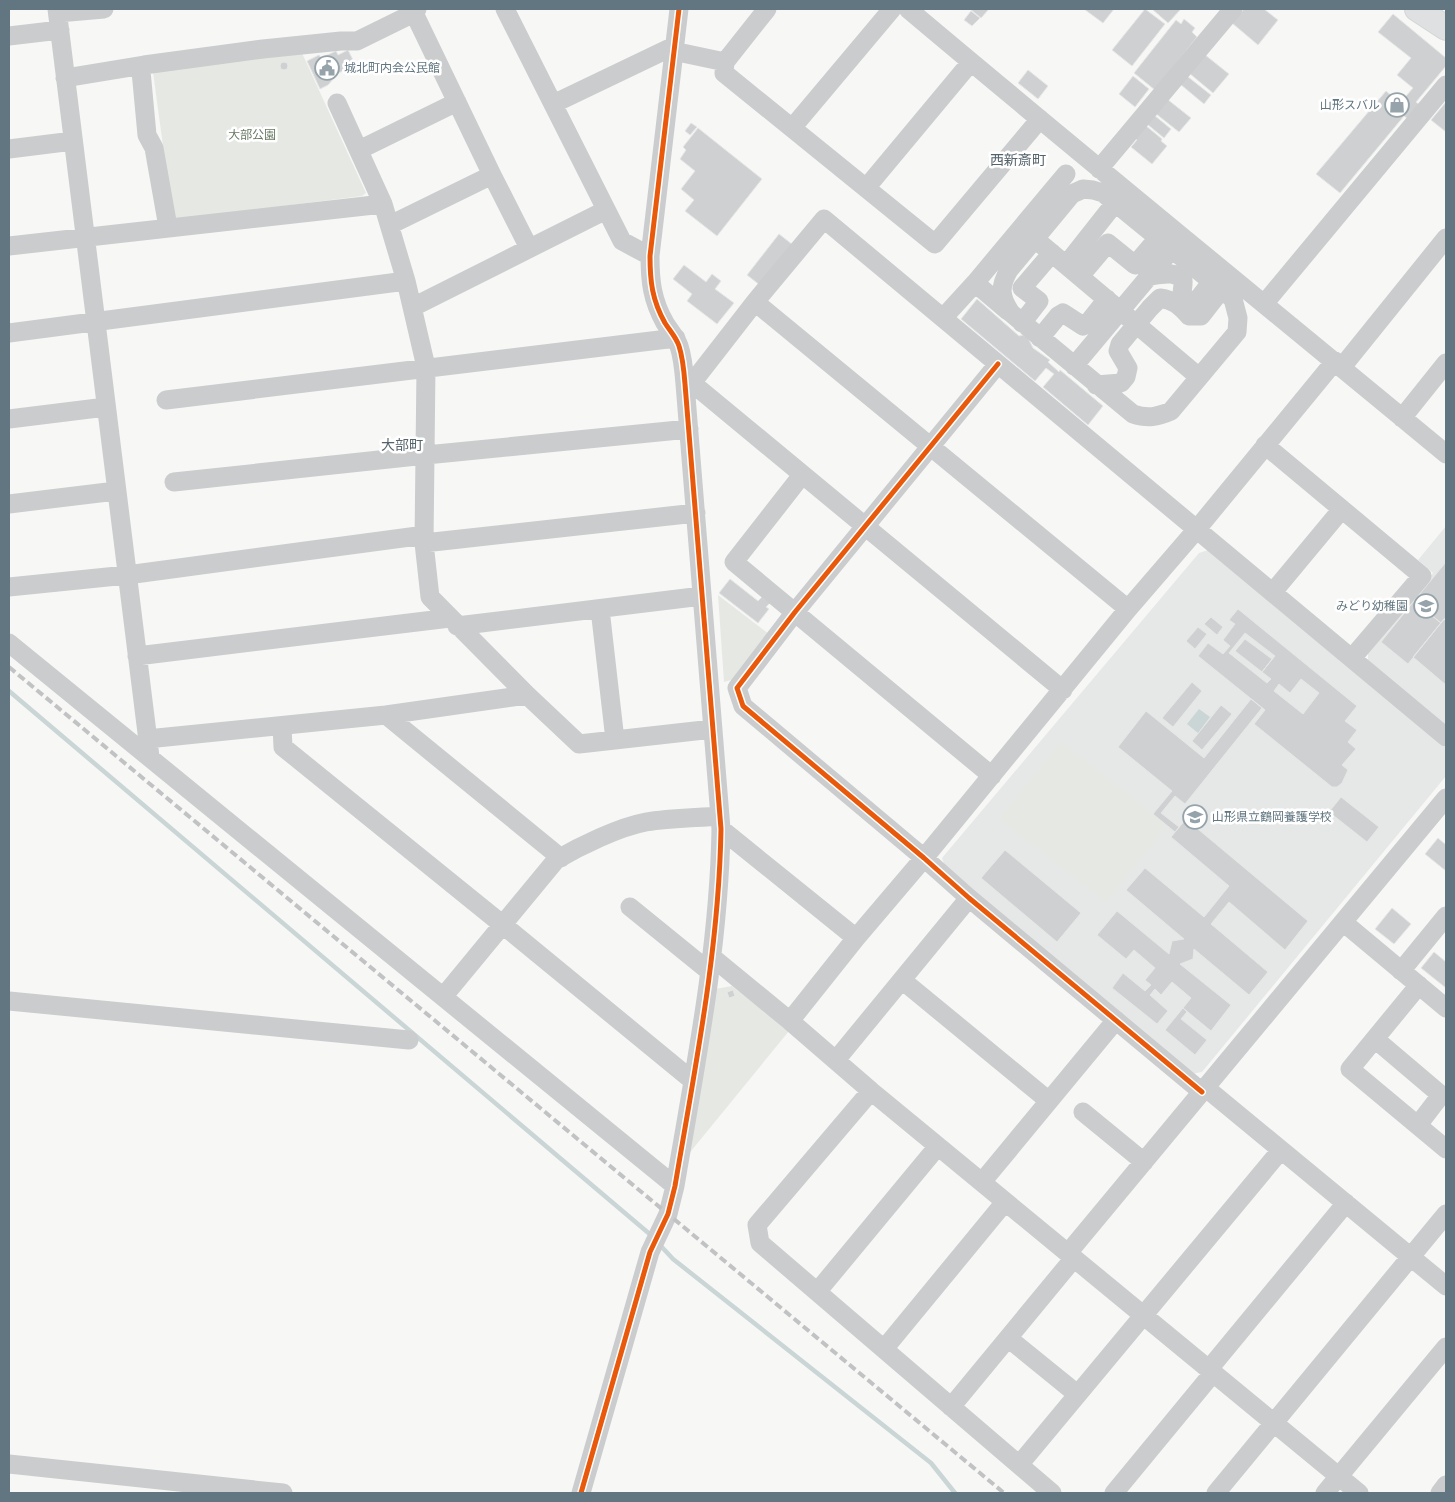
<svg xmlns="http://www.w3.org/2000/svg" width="1455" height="1502" font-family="'Asap Condensed','Noto Sans JP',sans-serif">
  <rect width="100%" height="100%" fill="#f7f7f6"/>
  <path fill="#e6e8e7" d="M 1446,526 L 1446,726 L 1368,662 L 1368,652 L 1433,573 L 1418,560 Z
    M 1208,550 L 1446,748 L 1446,776 L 1202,1072 L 1191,1074 L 945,866 L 942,858 L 1199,553 Z"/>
  <path fill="#e6e9e3" d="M 302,53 L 366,193 L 362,196 L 173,220 L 153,72 Z
    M 718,595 L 769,634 L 735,679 L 724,682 Z
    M 1061,742 L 1167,825 L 1106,902 L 1000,819 Z
    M 732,986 L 789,1031 L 687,1156 L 715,989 Z"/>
  <path fill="#cad5d6" d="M 1199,709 L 1210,717 L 1198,733 L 1187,724 Z"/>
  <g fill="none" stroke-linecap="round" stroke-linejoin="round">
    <path stroke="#cad5d6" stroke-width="4.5" d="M 9,691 L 652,1236
      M 659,1244 L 673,1259 L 931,1463 L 955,1493"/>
  </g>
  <path fill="#ced0d1" stroke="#e6e6e6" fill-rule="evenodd" d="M 970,9 L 989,9 L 981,18 Z
    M 1084,9 L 1114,9 L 1103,23 Z
    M 1145,9 L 1165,24 L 1132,66 L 1112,50 Z
    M 1152,9 L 1181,9 L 1168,23 Z
    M 1244,9 L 1264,9 L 1278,20 L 1258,45 L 1232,23 Z
    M 971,11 L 980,18 L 972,26 L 964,20 Z
    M 1393,14 L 1446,58 L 1446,66 L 1416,102 L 1422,107 L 1411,121 L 1404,116 L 1340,193 L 1316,174 L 1386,91 L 1400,103 L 1413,88 L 1397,75 L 1411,58 L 1378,32 Z
    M 1184,19 L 1195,28 L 1192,32 L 1197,37 L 1155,90 L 1134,73 L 1176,20 L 1181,24 Z
    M 348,50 L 354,62 L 343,67 L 345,70 L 334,75 L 335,77 L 328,85 L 320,89 L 307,61 L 319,55 L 321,58 L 336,51 L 338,55 Z
    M 1204,54 L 1229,74 L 1213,93 L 1189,73 Z
    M280 66a4 4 0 1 1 8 0a4 4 0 1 1-8 0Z
    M 1028,70 L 1048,86 L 1038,99 L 1018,83 Z
    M 1133,76 L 1149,89 L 1135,107 L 1119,94 Z
    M 1187,76 L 1211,95 L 1204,104 L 1180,84 Z
    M 1167,99 L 1191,118 L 1179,132 L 1155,113 Z
    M 1446,102 L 1446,132 L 1431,120 Z
    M 1154,115 L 1171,129 L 1164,138 L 1147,124 Z
    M 691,123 L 697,127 L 690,135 L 685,131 Z
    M 1145,125 L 1162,139 L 1161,141 L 1167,146 L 1152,164 L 1131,147 L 1137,140 L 1135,138 Z
    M 271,126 L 272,138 L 261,139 L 260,127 Z
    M 698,128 L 762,179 L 717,236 L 685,211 L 694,200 L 681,189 L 695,171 L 680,159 L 686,150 L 683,147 Z
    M 779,234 L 793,245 L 761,286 L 747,275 Z
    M 684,265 L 706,282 L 712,274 L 721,281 L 715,289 L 734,303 L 717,324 L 687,301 L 692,294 L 673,279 Z
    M 977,299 L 1019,336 L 1023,335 L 1028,338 L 1033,348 L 1050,360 L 1048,362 L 1059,372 L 1060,370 L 1103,406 L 1088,425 L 1043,387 L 1054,374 L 1046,368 L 1035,381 L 961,319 Z
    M 1446,562 L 1446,617 L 1441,623 L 1414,601 Z
    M 730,579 L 758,601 L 762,597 L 770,603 L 766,607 L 769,609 L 758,623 L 719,593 Z
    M 1414,601 L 1441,623 L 1408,664 L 1381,642 Z
    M 1238,609 L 1357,706 L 1345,721 L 1357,730 L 1348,742 L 1356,749 L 1342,765 L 1348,770 L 1342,783 L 1337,787 L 1332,787 L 1254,724 L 1265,710 L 1198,656 L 1208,643 L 1223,654 L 1230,646 L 1223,640 L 1235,624 L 1229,620 ZM 1245,633 L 1275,656 L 1262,672 L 1271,679 L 1267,683 L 1229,653 ZM 1301,679 L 1319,693 L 1303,714 L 1274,691 L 1279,684 L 1290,693 Z
    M 1211,617 L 1223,627 L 1217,635 L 1204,624 Z
    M 1444,619 L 1446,621 L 1446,685 L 1413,657 Z
    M 1198,627 L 1207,634 L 1195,649 L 1186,641 Z
    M 1245,639 L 1272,659 L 1262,672 L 1235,651 Z
    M 1192,682 L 1202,691 L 1173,727 L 1162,718 Z
    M 1251,699 L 1262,708 L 1185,804 L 1175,796 L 1161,813 L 1179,827 L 1175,832 L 1153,814 L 1172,791 L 1118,747 L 1146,711 L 1204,758 Z
    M 1221,705 L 1232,714 L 1202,750 L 1192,741 Z
    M 1341,797 L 1379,827 L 1367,842 L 1329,812 Z
    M 1186,819 L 1308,921 L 1285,950 L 1229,902 L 1211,924 L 1268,972 L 1249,995 L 1194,949 L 1193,959 L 1180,964 L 1231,1005 L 1211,1031 L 1183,1008 L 1191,998 L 1172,982 L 1161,995 L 1155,989 L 1150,995 L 1168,1011 L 1157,1024 L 1112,988 L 1123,973 L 1145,991 L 1151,985 L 1145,980 L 1155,968 L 1134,950 L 1126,959 L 1097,935 L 1117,911 L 1169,954 L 1172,941 L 1184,939 L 1126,890 L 1145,868 L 1204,917 L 1229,886 L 1171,837 Z
    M 1438,838 L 1446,845 L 1446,871 L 1425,854 Z
    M 1005,850 L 1081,913 L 1057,942 L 981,878 Z
    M 1392,908 L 1411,924 L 1394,944 L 1375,929 Z
    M 1434,952 L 1446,962 L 1446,988 L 1421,968 Z
    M 733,990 L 735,996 L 729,998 L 727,992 Z
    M 1183,1008 L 1187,1012 L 1181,1019 L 1207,1040 L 1195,1055 L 1165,1030 Z"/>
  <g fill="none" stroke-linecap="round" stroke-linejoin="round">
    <g stroke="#d3d4d4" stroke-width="26">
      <path id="major" d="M 1417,9 L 1446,28"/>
    </g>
    <path stroke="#cbcccd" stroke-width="19" d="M 57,9 L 150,757
      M 505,9 L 622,241 L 650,256
      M 767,9 L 725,62 L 724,73 L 935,244 L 1040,119
      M 908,9 C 1086,159 1267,306 1446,454
      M 58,13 L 104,9
      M 414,13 L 492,175 L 529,248
      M 9,36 L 60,30
      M 673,51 L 725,62
      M 141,71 L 147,135 L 154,148 L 168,227
      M 65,78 L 144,65 L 263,49 L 341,41 L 357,41 L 414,13 L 417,9
      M 337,103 L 383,204 L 406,281 L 426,367 L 424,543 L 430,597 L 527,695 L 579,744 L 713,729
      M 553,104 L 674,46
      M 792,128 L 892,9
      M 9,149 L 73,141
      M 359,150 L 457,102
      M 1099,169 L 1233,9
      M 866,188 L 971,62
      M 1083,189 L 1093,190 L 1103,193 L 1233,299 L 1238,318 L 1237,332 L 1171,411 C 1157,417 1148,419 1133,414 L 1011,313 C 1000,297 999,287 1009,270 L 1072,194 Z
      M 390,225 L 492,175
      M 1035,239 L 1199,377
      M 9,246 L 383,204
      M 1066,265 L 1115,203
      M 1080,276 L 1108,243 L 1135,265 L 1158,238
      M 1150,276 C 1162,275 1174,270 1183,280 C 1184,292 1177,295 1191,302 L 1199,298 L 1212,281
      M 755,302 L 1128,609
      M 1264,304 L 1446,85
      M 413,307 L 606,210
      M 1008,311 L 975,283 L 1066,174
      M 943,318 L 975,283
      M 1022,323 L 1039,301 L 1022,288 L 1052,253
      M 9,333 L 406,281
      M 1040,338 L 1058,316 L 1063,313 L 1083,326 L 1088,323 L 1107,299
      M 998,364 L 795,612 L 737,688 L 743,706 L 924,858 L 969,898 L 1202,1092
      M 1074,366 L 1172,249
      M 1342,367 L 1446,238
      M 692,383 L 755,302 L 824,219 L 1446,737
      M 685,384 L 692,383 L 1063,690
      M 1096,385 L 1121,383 L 1126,377 L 1128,368 L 1118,351 L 1120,344 L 1150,308 L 1160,298 C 1174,300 1180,306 1189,316 L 1201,316 L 1222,289
      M 166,400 L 676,338
      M 1402,418 L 1446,363
      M 9,419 L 106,407
      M 1265,445 L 1422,576 L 1352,658
      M 802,475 L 734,562 L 992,776
      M 174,482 L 426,455 L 689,429
      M 9,504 L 116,491
      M 424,543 L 696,513
      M 9,587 L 127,575 L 425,535
      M 1273,592 L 1342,509
      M 600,609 L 615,740
      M 457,626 L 702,596
      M 9,643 L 675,1186
      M 137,656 L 450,618
      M 386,715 L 561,858
      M 282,726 L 283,747 L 503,925 L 693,1081
      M 147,739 L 386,715 L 527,695
      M 721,829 L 856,938
      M 630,907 L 710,972
      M 1343,922 L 1446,1008
      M 712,957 L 790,1021 L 871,1091 L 1359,1493
      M 1401,971 L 1446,916
      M 902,980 L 1049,1101
      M 1419,985 L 1350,1069 L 1446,1149
      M 443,997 L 556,860 C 580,846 619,827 646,822 C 670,818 695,818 720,816
      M 9,1001 L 409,1040
      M 790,1021 L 856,938 L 924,858 L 1128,609 L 1197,529 L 1335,361
      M 1375,1039 L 1441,1095 L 1418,1125
      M 836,1060 L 969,898
      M 1206,1088 L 1446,1286
      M 871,1091 L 757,1225 L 760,1243 L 1052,1493
      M 1083,1112 L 1144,1162
      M 982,1182 L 1116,1020
      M 1068,1253 L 1446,798
      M 817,1292 L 938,1146
      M 1008,1338 L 1077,1394
      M 884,1349 L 1005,1202
      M 1209,1369 L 1346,1203
      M 951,1407 L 1074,1258
      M 9,1464 L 283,1493
      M 1019,1465 L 1281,1150
      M 581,1493 L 650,1252 L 668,1214 L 675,1186 C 695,1068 719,949 721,829 L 685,384 C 684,371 683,358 679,346 C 676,337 670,331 665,323 C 652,300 650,281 650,256 L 679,9
      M 1114,1493 L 1213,1373
      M 1216,1493 L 1446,1214
      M 1325,1493 L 1446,1347
      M 1440,1493 L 1446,1485"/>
    <use href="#major" stroke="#dfe0e1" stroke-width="24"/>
    <path stroke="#c1c2c3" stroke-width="4" stroke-dasharray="8 4" stroke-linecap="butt" d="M 9,667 L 1004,1493"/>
    <g stroke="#fff" stroke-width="8">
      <path id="cycleway" d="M 998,364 L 795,612 L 737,688 L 743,706 L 924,858 L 969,898 L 1202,1092
        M 581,1493 L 650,1252 L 668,1214 L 675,1186 C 695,1068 719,949 721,829 L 685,384 C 684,371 683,358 679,346 C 676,337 670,331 665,323 C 652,300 650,281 650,256 L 679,9"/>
    </g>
    <use href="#cycleway" stroke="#e8590c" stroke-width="5"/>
  </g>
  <defs>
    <g id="civic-ring" transform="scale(1.25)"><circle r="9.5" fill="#fff" stroke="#96a3aa" stroke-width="1.5"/><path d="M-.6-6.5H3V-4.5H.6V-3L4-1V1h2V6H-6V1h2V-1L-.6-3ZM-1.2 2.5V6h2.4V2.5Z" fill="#96a3aa"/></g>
    <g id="shop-ring" transform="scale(1.25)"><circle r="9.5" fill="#fff" stroke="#96a3aa" stroke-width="1.5"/><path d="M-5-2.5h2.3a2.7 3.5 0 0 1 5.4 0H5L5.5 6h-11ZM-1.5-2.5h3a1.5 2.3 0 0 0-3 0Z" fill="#96a3aa"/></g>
    <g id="school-ring" transform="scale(1.25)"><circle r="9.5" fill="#fff" stroke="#96a3aa" stroke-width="1.5"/><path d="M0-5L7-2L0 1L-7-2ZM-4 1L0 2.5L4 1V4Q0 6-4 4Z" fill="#96a3aa"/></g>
  </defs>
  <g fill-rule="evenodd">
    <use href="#civic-ring" x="327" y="68"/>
    <use href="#shop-ring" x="1397" y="105"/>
    <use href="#school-ring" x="1426" y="606"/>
    <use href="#school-ring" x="1195" y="817"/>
  </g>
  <g text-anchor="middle" stroke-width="5" stroke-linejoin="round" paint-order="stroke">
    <g font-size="12" fill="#617681" stroke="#fff" text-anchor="start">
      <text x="344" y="72">城北町内会公民館</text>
      <text x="1380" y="109" text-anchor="end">山形スバル</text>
      <text x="1408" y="610" text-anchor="end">みどり幼稚園</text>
      <text x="1212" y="821">山形県立鶴岡養護学校</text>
    </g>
    <g font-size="12" fill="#677961" stroke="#fff">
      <text x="252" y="139">大部公園</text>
    </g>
    <g font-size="14" fill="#54636c" stroke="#fff">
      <text x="1018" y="165">西新斎町</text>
      <text x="402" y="450">大部町</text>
    </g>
  </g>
  <rect width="1455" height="1502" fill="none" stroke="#617681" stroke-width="20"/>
</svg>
